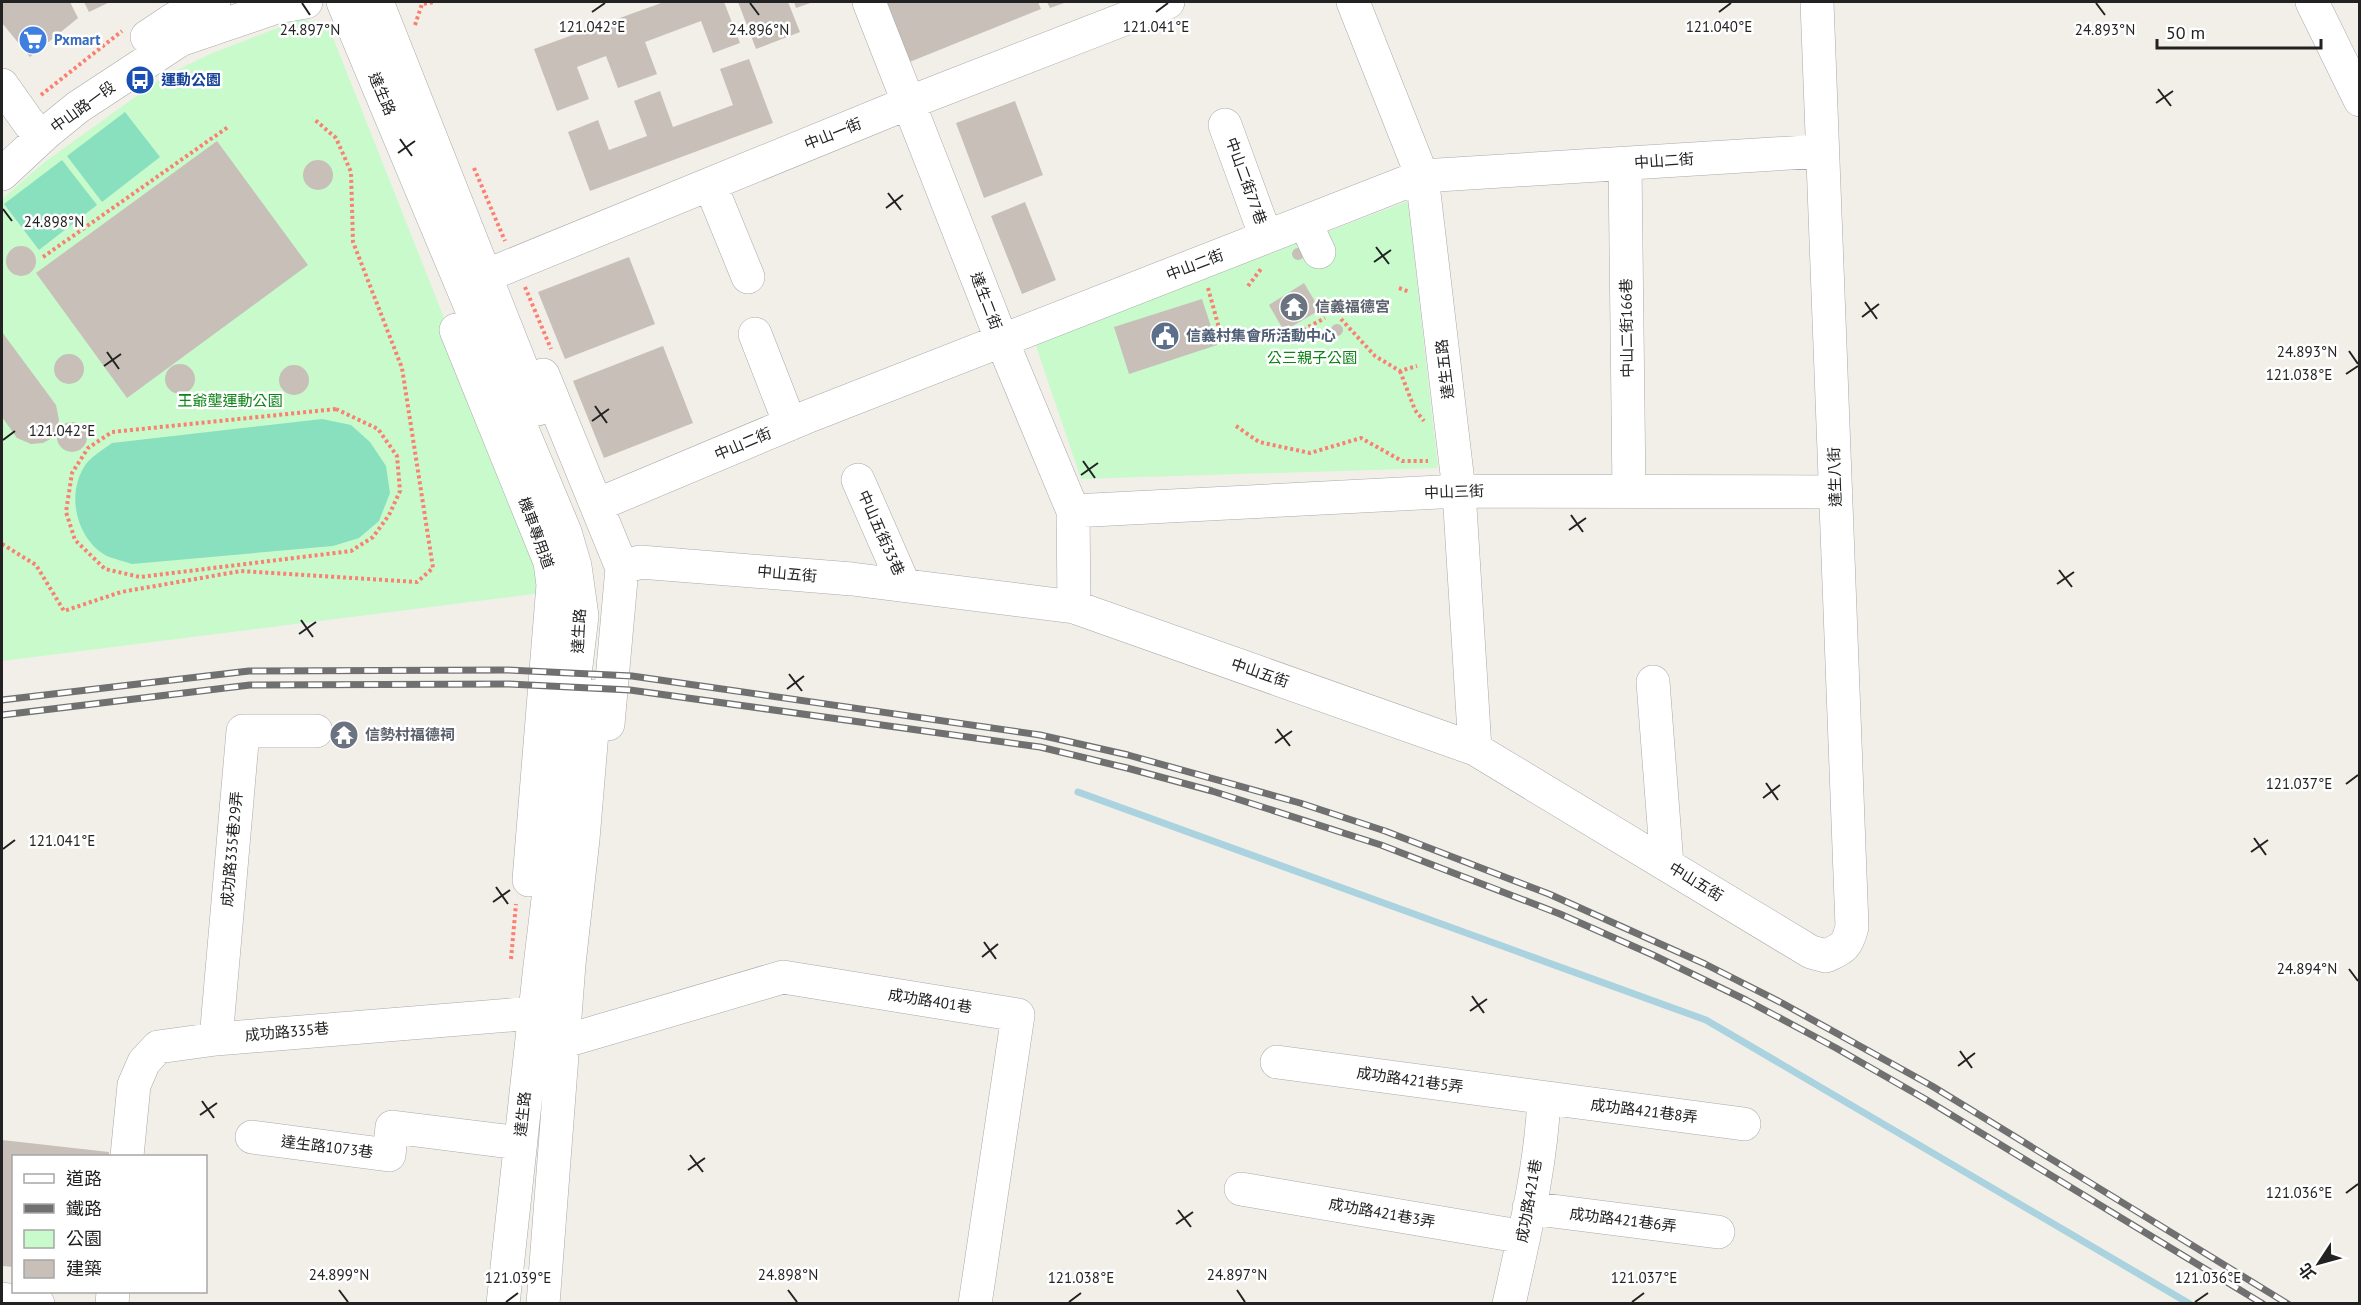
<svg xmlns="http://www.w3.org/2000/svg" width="2361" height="1305" font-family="'PT Sans','Noto Sans TC',sans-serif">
  <rect width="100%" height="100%" fill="#f2efe9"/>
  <path fill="#c8facc" d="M 301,19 L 328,25 L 536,550 L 541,593 L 2,661 L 2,199 L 46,161 L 163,77 L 210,54 Z
    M 1408,201 L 1438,468 L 1081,479 L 1035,343 Z"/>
  <path fill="#88e0be" d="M 125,112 L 160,157 L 102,202 L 67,156 Z
    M 62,160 L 97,205 L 39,250 L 4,204 Z
    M 322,419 L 351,425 L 370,442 L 386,466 L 390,493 L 379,521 L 359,538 L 333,546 L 132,564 C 124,561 113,559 105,555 C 75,537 66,492 86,464 C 92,456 104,449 112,443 Z"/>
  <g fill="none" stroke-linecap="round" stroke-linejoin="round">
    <path stroke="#aad3df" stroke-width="7" d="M 1078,792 L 1706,1020 L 2190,1304"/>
  </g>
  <path fill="#c7bfb8" d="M 2,2 L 70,2 L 78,18 L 30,57 L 2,23 Z
    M 84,2 L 110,2 L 89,12 Z
    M 664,2 L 724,2 L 740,43 L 713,53 L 701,21 L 645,42 L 657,74 L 618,88 L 606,56 L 577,67 L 589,99 L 557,111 L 534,49 Z
    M 738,2 L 788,2 L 800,32 L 756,49 Z
    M 794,2 L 813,2 L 796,8 Z
    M 882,2 L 1038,2 L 1041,9 L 907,63 Z
    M 1047,2 L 1067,2 L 1050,8 Z
    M 749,59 L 773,123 L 590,191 L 568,132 L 598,120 L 609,150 L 647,136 L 634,101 L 660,91 L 673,127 L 733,105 L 720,69 Z
    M 1015,101 L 1043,175 L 984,198 L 956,123 Z
    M 217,141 L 308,265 L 127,398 L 36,273 Z
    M303 175a15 15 0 1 1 30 0a15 15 0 1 1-30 0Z
    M 1025,202 L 1056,280 L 1022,294 L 991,216 Z
    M6 261a15 15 0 1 1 30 0a15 15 0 1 1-30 0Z
    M1292 254a6 6 0 1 1 12 0a6 6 0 1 1-12 0Z
    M 629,257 L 655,324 L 565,359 L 538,292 Z
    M 1304,283 L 1320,310 L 1284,331 L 1269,305 Z
    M 1202,299 L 1217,345 L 1129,374 L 1114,327 Z
    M1331 330a6 6 0 1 1 12 0a6 6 0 1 1-12 0Z
    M 2,332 L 56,405 L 59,420 L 54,437 L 43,443 L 31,444 L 17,438 L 2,417 Z
    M 663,346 L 693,423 L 604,458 L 573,381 Z
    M54 369a15 15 0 1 1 30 0a15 15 0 1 1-30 0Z
    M165 379a15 15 0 1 1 30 0a15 15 0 1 1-30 0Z
    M279 380a15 15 0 1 1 30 0a15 15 0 1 1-30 0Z
    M57 437a15 15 0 1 1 30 0a15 15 0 1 1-30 0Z
    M 338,726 L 350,726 L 351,743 L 338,744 Z
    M 2,1140 L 109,1152 L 109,1156 L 14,1156 L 14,1267 L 2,1266 Z"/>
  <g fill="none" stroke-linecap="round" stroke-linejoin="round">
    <g stroke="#a9a9a9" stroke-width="34">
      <path id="minor" d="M 343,2 L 565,532 L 575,566 L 582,616 L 540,966 L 503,1304
        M 377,2 L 538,409
        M 869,2 L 1002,341 L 1073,511 L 1074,607
        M 1353,2 L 1422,176 L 1459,491 L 1475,749
        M 2312,2 L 2360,100
        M 147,37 L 174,19 L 214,2
        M 2,85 L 29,123 L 42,137
        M 1225,125 L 1266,237
        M 1625,164 L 1629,491
        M 2,174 L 46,133 L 78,107 L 180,40 L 277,7 L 306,2
        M 710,184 L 748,277
        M 1305,222 L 1319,252
        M 500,270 L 908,103 L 1168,2
        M 456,330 L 550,562 L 553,585 L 529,880
        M 755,334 L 790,424
        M 543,375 L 622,568 L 608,724
        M 858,480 L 904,585
        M 597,505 L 804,418 L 1422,176 L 1822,151
        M 1073,511 L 1459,491 L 1836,492
        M 622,568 L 640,562 L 852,579 L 1074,607 L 1475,749 L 1811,952 L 1826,956 C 1844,948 1847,946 1852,927 L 1817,2
        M 1653,682 L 1667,865
        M 216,1039 L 243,731 L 316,731
        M 562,1042 L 783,977 L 1018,1015 L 975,1304
        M 1277,1062 L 1744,1124
        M 252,1137 L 389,1155 L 392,1127 L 520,1143
        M 127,1156 L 134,1085 L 144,1062 L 158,1047 L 216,1039 L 534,1013
        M 1241,1189 L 1524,1237
        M 1529,1208 L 1718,1232
        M 2,1299 L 38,1304
        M 112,1304 L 113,1292
        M 543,1304 L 569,964 L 583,839 L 595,696
        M 1509,1304 C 1524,1236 1541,1167 1544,1098"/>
    </g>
    <path stroke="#fa8072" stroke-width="4" stroke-dasharray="3 3" stroke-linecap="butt" d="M 415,25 L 422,4 L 434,2
      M 41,95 L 122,31
      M 474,168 L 505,241
      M 43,257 L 228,127
      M 1248,286 L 1261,269
      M 525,287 L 551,349
      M 1208,288 L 1222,339
      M 1399,288 L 1410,292
      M 1341,319 L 1375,356 L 1400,371 L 1417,366
      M 1282,341 L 1325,318
      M 1400,371 L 1415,410 L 1424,421
      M 336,409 L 378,429 L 397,456 L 400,491 L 389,515 L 373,537 L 351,551 L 140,577 L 105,569 L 75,540 L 66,512 L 72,473 L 88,448 L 112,432 Z
      M 1236,426 L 1259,442 L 1310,453 L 1361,438 L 1402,461 L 1428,461
      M 2,544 L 36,565 L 64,611 L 121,592 L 241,571 L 417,582 L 433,568 L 402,368 L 353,242 L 351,172 L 336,138 L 314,119
      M 511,959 L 516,904"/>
    <use href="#minor" stroke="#fff" stroke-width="33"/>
    <g stroke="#707070" stroke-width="7">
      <path id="rail" d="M 2,700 L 249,671 L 508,670 L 632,676 L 1040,735 L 1128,755 L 1300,803 L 1385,831 L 1549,894 L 1705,964 L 1782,1003 L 1932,1086 L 2288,1304
        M 2,715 L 250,685 L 509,684 L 630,690 L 1040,747 L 1127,768 L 1212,791 L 1381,845 L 1560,914 L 1653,955 L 1746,1000 L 1836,1048 L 1925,1099 L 2263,1304"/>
    </g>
    <use href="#rail" stroke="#fff" stroke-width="4.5" stroke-dasharray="14" stroke-linecap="butt"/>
  </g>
  <path fill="none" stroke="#222" stroke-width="2" d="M 302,3 L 310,15M 750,3 L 759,15M 2096,3 L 2105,15M 592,12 L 605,3M 1156,12 L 1168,3M 1719,12 L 1731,3M 2158,89 L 2171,106M 2156,103 L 2173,91M 400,139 L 412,156M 398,153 L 415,141M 888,193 L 901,210M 886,208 L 903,195M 3,209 L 12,221M 1376,247 L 1389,264M 1374,262 L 1391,250M 1865,302 L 1877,319M 1862,317 L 1879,304M 2349,351 L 2358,364M 107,352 L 119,369M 104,366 L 121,354M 2346,374 L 2358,366M 595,406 L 607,423M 592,421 L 609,409M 3,440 L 15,431M 1083,461 L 1095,478M 1081,475 L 1098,463M 1571,515 L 1583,532M 1569,530 L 1586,518M 2059,570 L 2072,587M 2057,584 L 2074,572M 301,620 L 313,637M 299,634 L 316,622M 789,674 L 802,691M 787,689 L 804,676M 1277,729 L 1290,746M 1275,743 L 1292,731M 1766,783 L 1778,800M 2346,784 L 2358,775M 1763,798 L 1780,785M 2254,838 L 2266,855M 3,849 L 15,840M 2251,852 L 2268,840M 496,887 L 508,904M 493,902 L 510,890M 984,942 L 996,959M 982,957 L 998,944M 2349,969 L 2358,981M 1472,996 L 1484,1013M 1470,1011 L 1487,999M 1960,1051 L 1972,1068M 1958,1066 L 1975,1053M 202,1101 L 214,1118M 200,1115 L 217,1103M 690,1155 L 703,1172M 688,1170 L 705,1158M 2346,1193 L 2358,1184M 1178,1210 L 1191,1227M 1176,1224 L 1193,1212M 339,1290 L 348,1302M 788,1290 L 797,1302M 1237,1290 L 1245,1302M 506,1302 L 518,1293M 1069,1302 L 1081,1293M 1632,1302 L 1644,1293M 2195,1302 L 2208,1293"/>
  <defs>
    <g id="supermarket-disc" transform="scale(1.5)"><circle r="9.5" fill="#3f7fe0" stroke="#fff"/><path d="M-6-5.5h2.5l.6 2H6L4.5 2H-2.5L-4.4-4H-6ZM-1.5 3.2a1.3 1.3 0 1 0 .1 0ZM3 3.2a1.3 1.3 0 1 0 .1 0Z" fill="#fff"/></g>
    <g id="bus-disc" transform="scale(1.5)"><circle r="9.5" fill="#1a4fb4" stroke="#fff"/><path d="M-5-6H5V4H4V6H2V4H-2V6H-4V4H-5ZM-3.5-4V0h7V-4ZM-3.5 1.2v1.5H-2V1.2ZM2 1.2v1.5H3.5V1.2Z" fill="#fff"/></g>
    <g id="temple-disc" transform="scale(1.5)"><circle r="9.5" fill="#6b7280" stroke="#fff"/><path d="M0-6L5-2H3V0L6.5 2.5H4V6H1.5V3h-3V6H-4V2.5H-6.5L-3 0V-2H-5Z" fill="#fff"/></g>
    <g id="civic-disc" transform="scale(1.5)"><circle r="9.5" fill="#5c6f8a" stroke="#fff"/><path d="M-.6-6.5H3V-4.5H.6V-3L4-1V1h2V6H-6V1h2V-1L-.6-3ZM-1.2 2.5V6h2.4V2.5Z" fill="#fff"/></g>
  </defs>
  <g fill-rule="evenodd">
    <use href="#supermarket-disc" x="33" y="40"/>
    <use href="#bus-disc" x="140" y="80"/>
    <use href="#temple-disc" x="1294" y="307"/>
    <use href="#civic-disc" x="1165" y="336"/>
    <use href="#temple-disc" x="344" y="735"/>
  </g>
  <g text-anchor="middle" stroke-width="5" stroke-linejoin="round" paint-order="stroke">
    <g font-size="15" font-weight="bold" fill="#366cbe" stroke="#fff" text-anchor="start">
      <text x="54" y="45">Pxmart</text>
    </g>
    <g font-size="15" font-weight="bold" fill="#164399" stroke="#fff" text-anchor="start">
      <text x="161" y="85">運動公園</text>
    </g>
    <g font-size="15" fill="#222" stroke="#fff">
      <text transform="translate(382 94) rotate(67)" y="5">達生路</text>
      <text transform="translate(83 107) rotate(-36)" y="5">中山路一段</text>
      <text transform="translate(833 134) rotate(-22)" y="5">中山一街</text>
      <text transform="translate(1664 161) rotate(-4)" y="5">中山二街</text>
      <text transform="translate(1246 181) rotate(70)" y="5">中山二街77巷</text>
      <text transform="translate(1195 265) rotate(-21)" y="5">中山二街</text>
      <text transform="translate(986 301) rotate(69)" y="5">達生二街</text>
      <text transform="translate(1627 328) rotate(-91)" y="5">中山二街166巷</text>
      <text transform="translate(1445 369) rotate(-97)" y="5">達生五路</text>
      <text transform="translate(743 444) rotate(-23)" y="5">中山二街</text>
      <text transform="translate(1835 477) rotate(-92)" y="5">達生八街</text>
      <text transform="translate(1454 492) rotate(-2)" y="5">中山三街</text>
      <text transform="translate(536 533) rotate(70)" y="5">機車專用道</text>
      <text transform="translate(881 533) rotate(66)" y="5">中山五街33巷</text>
      <text transform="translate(787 574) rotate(5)" y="5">中山五街</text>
      <text transform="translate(579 631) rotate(-87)" y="5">達生路</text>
      <text transform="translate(1260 673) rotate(19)" y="5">中山五街</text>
      <text transform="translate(232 849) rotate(-85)" y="5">成功路335巷29弄</text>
      <text transform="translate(1696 882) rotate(31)" y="5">中山五街</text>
      <text transform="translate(930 1001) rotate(9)" y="5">成功路401巷</text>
      <text transform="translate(287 1032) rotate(-5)" y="5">成功路335巷</text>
      <text transform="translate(1410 1080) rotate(8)" y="5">成功路421巷5弄</text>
      <text transform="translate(1644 1111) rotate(7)" y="5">成功路421巷8弄</text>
      <text transform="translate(523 1114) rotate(-84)" y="5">達生路</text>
      <text transform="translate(327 1147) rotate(7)" y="5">達生路1073巷</text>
      <text transform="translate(1529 1201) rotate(-80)" y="5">成功路421巷</text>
      <text transform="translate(1382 1213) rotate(10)" y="5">成功路421巷3弄</text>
      <text transform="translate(1623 1220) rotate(7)" y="5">成功路421巷6弄</text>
    </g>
    <g font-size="15" font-weight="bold" fill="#5b616d" stroke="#fff" text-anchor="start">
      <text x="1315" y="312">信義福德宮</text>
      <text x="365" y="740">信勢村福德祠</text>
    </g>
    <g font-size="15" font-weight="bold" fill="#4e5e75" stroke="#fff" text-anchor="start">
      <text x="1186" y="341">信義村集會所活動中心</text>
    </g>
    <g font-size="15" fill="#0c8416" stroke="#fff">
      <text x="1312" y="363">公三親子公園</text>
      <text x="230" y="406">王爺壟運動公園</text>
    </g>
  </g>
  <g font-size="15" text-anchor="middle" fill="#222" stroke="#fff" stroke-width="5" stroke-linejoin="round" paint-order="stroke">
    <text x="592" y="32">121.042°E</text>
    <text x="1156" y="32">121.041°E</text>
    <text x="1719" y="32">121.040°E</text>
    <text x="310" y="35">24.897°N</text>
    <text x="759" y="35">24.896°N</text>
    <text x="2105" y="35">24.893°N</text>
    <text x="54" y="227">24.898°N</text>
    <text x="2307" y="357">24.893°N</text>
    <text x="2299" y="380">121.038°E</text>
    <text x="62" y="436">121.042°E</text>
    <text x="2299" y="789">121.037°E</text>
    <text x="62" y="846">121.041°E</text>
    <text x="2307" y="974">24.894°N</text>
    <text x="2299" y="1198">121.036°E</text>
    <text x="339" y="1280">24.899°N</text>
    <text x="788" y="1280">24.898°N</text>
    <text x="1237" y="1280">24.897°N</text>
    <text x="518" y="1283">121.039°E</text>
    <text x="1081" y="1283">121.038°E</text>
    <text x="1644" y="1283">121.037°E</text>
    <text x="2208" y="1283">121.036°E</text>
  </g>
  <rect width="2361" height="1305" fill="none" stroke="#222222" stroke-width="6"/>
  <rect x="12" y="1155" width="195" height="138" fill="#ffffff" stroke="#a7a7a7" stroke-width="1.5"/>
  <rect x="24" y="1174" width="30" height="9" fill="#ffffff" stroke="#a7a7a7" stroke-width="1.5"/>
  <text x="66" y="1185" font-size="18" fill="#222222">道路</text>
  <rect x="24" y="1204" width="30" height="9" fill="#707070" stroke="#a7a7a7" stroke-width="1.5"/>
  <text x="66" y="1215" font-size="18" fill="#222222">鐵路</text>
  <rect x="24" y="1230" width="30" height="18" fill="#c8facc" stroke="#a7a7a7" stroke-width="1.5"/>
  <text x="66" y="1245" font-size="18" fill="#222222">公園</text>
  <rect x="24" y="1260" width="30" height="18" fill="#c7bfb8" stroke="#a7a7a7" stroke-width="1.5"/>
  <text x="66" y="1275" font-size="18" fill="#222222">建築</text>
  <g transform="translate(2319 1263) rotate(234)" stroke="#ffffff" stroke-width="4.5" paint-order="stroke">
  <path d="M0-4.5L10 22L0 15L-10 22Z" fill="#222222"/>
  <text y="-9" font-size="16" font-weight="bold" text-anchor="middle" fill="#222222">北</text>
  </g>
  <path d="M2157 39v9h164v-9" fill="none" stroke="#222222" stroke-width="3"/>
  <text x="2166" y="39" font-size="18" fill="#222222" stroke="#ffffff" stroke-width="4.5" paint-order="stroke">50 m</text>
</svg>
